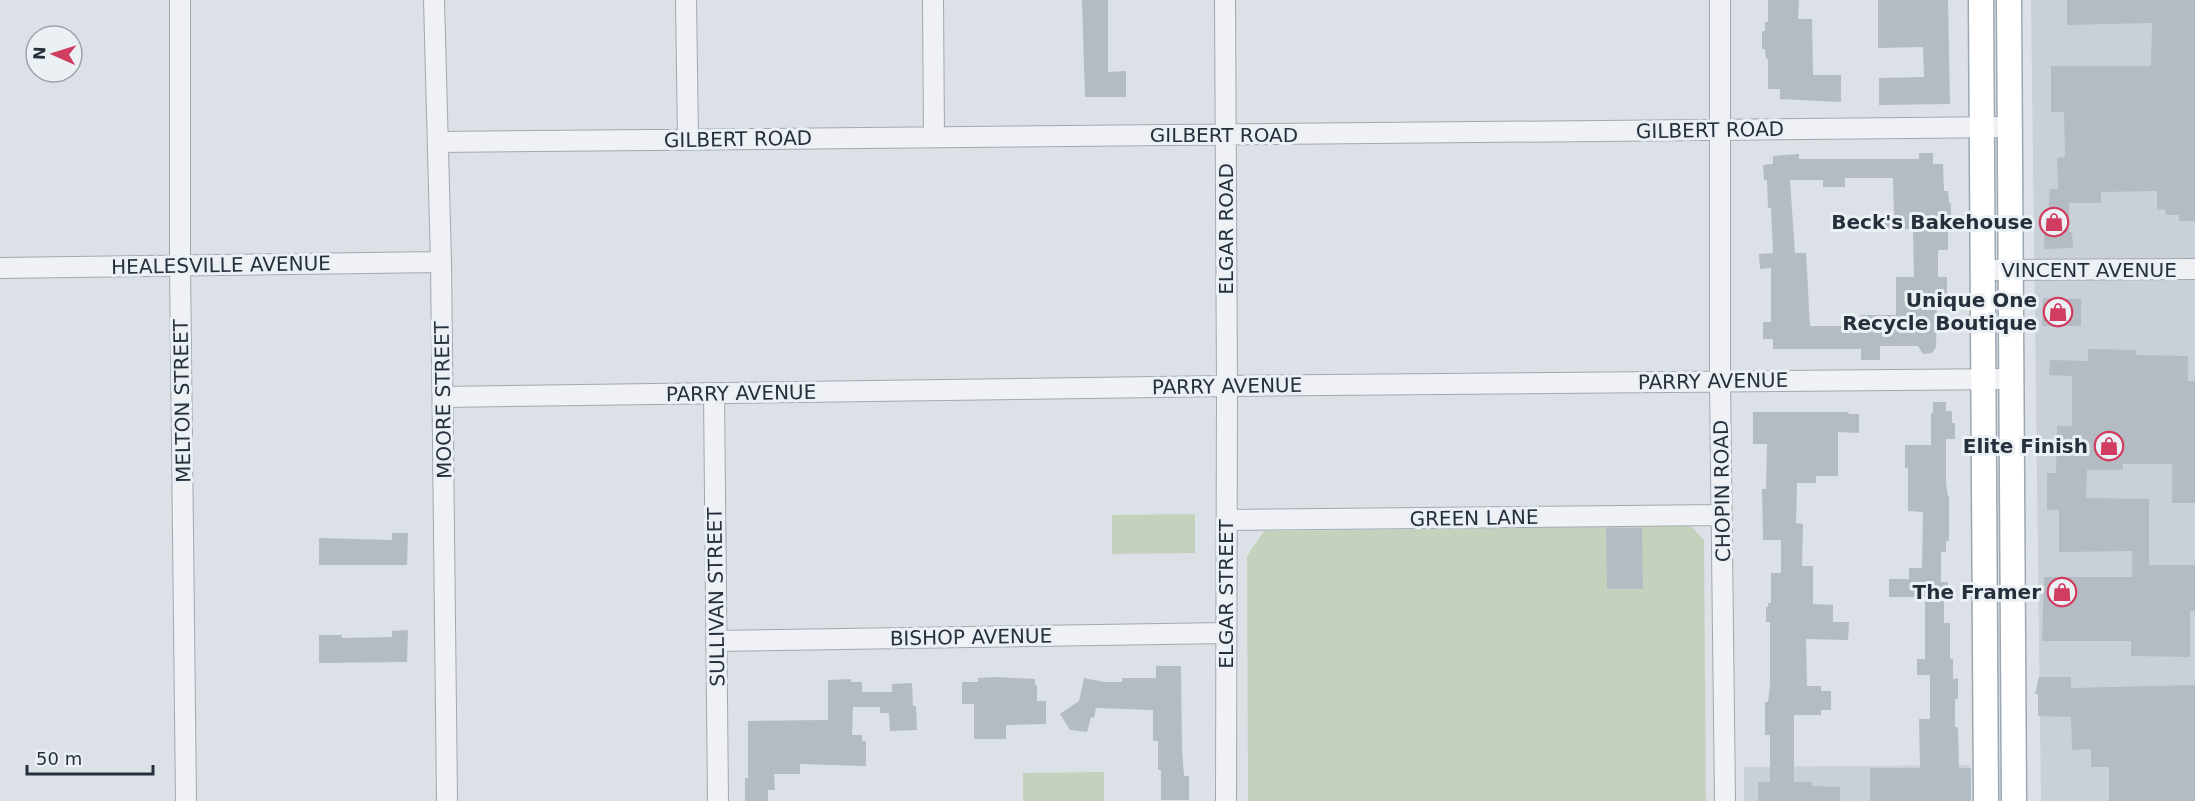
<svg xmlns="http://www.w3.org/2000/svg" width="2195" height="801" font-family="'DejaVu Sans',sans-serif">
  <rect width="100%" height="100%" fill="#dce1e7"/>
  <path fill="#cad0d8" d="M 2031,0 L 2195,0 L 2195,801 L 2041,801 Z
    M 1969,765 L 1969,801 L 1744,801 L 1744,767 Z"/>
  <path fill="#c4d1bd" d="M 1195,514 L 1195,553 L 1112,554 L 1112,515 Z
    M 1691,526 L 1704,540 L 1706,801 L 1248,801 L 1247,556 L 1264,531 Z
    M 1104,772 L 1104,801 L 1023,801 L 1023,773 Z"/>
  <path fill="#b3bbc3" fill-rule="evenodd" d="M 1082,0 L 1108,0 L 1108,72 L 1126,71 L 1126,97 L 1085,97 Z
    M 1768,0 L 1799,0 L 1798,19 L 1812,19 L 1813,75 L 1841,75 L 1841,102 L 1780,99 L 1780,89 L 1768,89 L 1768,59 L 1766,59 L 1765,49 L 1762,49 L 1762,31 L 1765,31 L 1765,22 L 1768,22 Z
    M 1878,0 L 1948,0 L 1950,104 L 1879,105 L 1879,78 L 1924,77 L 1923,47 L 1878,48 Z
    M 2067,0 L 2195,0 L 2195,221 L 2179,221 L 2179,215 L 2166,215 L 2165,209 L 2157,210 L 2157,191 L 2101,192 L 2101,203 L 2069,203 L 2069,232 L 2072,232 L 2073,248 L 2044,249 L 2044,212 L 2048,212 L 2050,189 L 2058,189 L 2057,158 L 2065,157 L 2064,112 L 2051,112 L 2051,66 L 2151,66 L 2152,23 L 2067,25 Z
    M 1919,153 L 1933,153 L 1933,164 L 1943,164 L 1944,191 L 1948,191 L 1949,203 L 1951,203 L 1951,216 L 1948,216 L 1948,250 L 1938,250 L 1938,277 L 1947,277 L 1947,296 L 1937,296 L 1936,347 L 1932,353 L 1923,354 L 1918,346 L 1880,346 L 1880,360 L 1861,360 L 1861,349 L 1773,349 L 1773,339 L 1763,339 L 1763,322 L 1771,322 L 1771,268 L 1760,269 L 1759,254 L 1773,253 L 1771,208 L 1768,208 L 1767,180 L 1764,180 L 1763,165 L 1773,164 L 1773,156 L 1799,154 L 1799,159 L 1919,159 ZM 1845,178 L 1893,178 L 1894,217 L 1868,217 L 1868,229 L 1913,229 L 1914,277 L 1896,277 L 1896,315 L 1860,315 L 1860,326 L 1810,326 L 1806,253 L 1795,253 L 1790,180 L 1823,180 L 1823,187 L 1845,187 Z
    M 2043,298 L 2081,299 L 2081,326 L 2042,326 Z
    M 2088,349 L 2136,350 L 2136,355 L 2188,356 L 2188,381 L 2195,381 L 2195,503 L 2172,503 L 2172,464 L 2123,464 L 2123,470 L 2087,470 L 2086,498 L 2149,499 L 2149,565 L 2195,565 L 2195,611 L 2190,611 L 2190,657 L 2131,656 L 2131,641 L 2042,641 L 2044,577 L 2132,577 L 2132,551 L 2059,552 L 2059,510 L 2047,510 L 2047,473 L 2056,473 L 2057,426 L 2072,426 L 2072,376 L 2049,375 L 2050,360 L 2088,361 Z
    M 1933,402 L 1946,402 L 1946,411 L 1952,411 L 1952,423 L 1955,423 L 1955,439 L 1946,439 L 1946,484 L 1948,496 L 1949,496 L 1949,541 L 1946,541 L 1946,552 L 1941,552 L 1941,582 L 1948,582 L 1948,597 L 1944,597 L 1944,623 L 1950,623 L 1950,659 L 1953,659 L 1953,679 L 1958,678 L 1958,699 L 1955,699 L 1955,727 L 1958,727 L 1959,768 L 1971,768 L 1971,801 L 1870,801 L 1870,768 L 1920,768 L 1919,719 L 1930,719 L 1930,675 L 1917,675 L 1917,659 L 1925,659 L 1925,597 L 1889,597 L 1889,579 L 1909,579 L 1909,568 L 1922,568 L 1923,512 L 1908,511 L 1908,468 L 1905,468 L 1905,445 L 1931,445 L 1931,413 L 1933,413 Z
    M 1753,412 L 1848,412 L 1849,414 L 1859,414 L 1859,433 L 1838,432 L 1838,476 L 1816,476 L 1816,483 L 1797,483 L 1796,523 L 1803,524 L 1802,566 L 1813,566 L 1813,604 L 1833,605 L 1833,622 L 1849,622 L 1848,640 L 1806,639 L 1807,686 L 1821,686 L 1821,691 L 1831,691 L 1831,710 L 1821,710 L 1821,715 L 1794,715 L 1794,782 L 1812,782 L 1812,786 L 1840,787 L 1840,801 L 1758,801 L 1758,782 L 1770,782 L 1770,735 L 1765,735 L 1765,702 L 1768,702 L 1770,686 L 1770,622 L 1766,622 L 1766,607 L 1768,607 L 1768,603 L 1771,603 L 1771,573 L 1781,573 L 1781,540 L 1763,540 L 1762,489 L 1766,489 L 1767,444 L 1753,444 Z
    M 1606,528 L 1642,528 L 1643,589 L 1607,589 Z
    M 392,533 L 408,533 L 407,565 L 319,565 L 319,538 L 392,540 Z
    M 408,630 L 407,662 L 319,663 L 319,635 L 342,635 L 342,638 L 392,637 L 392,631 Z
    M 1156,666 L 1181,666 L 1182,750 L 1184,776 L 1189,776 L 1189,800 L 1161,800 L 1161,770 L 1158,770 L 1158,741 L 1153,741 L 1153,710 L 1096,708 L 1094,718 L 1091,717 L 1087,732 L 1070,730 L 1060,714 L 1079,701 L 1084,678 L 1104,682 L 1122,682 L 1122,678 L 1156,678 Z
    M 996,677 L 1035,679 L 1035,685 L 1037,685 L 1037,701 L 1046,701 L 1046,724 L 1006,725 L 1006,739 L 974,739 L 974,704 L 962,704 L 962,682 L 978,682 L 978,678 Z
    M 2039,677 L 2071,677 L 2071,688 L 2195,685 L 2195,801 L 2109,801 L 2109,767 L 2091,767 L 2091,749 L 2072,750 L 2071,717 L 2038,716 L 2038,694 L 2035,694 Z
    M 851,679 L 851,682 L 862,682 L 862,692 L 892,692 L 892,684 L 912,683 L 913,706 L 916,706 L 917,730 L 890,731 L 889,713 L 880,713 L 880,707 L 853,707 L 852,735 L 862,735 L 862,741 L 866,741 L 866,766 L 800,764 L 800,774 L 774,774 L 775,790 L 768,790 L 768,801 L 745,801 L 745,778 L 748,778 L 748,721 L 828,720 L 828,680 Z"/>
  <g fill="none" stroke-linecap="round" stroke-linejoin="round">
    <g stroke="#a2a8b1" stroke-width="22">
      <path id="minor" d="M 180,0 L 180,266 L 186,801
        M 434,0 L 441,262 L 447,801
        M 686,0 L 688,139
        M 933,0 L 934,137
        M 1225,0 L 1227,386 L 1226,801
        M 1720,0 L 1720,381 L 1725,801
        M 438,142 L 2010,127
        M 0,268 L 441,262
        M 1983,270 L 2195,269
        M 714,393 L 718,801
        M 443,397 L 1227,386 L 2011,379
        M 1227,520 L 1722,515
        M 716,641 L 1226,633"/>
    </g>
    <g stroke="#9ba7b2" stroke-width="27">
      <path id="major" d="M 1981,0 L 1986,801
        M 2009,0 L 2014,801"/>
    </g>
    <use href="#minor" stroke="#eff1f5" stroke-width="20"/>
    <use href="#major" stroke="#fff" stroke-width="24"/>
  </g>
  <defs>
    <g id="shop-ring" transform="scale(1.5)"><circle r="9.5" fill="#ebf0f4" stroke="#d03d61" stroke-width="1.5"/><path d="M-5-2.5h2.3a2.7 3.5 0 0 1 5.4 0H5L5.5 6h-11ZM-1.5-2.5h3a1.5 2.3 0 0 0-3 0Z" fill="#d03d61"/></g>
  </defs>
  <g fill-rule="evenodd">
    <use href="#shop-ring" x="2054" y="222"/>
    <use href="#shop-ring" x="2058" y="312"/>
    <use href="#shop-ring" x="2109" y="446"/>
    <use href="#shop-ring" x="2062" y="592"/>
  </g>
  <g text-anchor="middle" stroke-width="6" stroke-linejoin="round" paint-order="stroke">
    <g font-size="20" fill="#26303d" stroke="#ebf0f4">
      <text transform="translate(1710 130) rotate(-1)" y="7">GILBERT ROAD</text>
      <text x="1224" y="142">GILBERT ROAD</text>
      <text transform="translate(738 139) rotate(-1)" y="7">GILBERT ROAD</text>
      <text transform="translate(1226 229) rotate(-90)" y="7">ELGAR ROAD</text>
      <text transform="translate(221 265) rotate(-1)" y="7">HEALESVILLE AVENUE</text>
      <text x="2089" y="277">VINCENT AVENUE</text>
      <text transform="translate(1713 381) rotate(-1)" y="7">PARRY AVENUE</text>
      <text transform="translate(1227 386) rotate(-1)" y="7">PARRY AVENUE</text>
      <text transform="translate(741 393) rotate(-1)" y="7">PARRY AVENUE</text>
      <text transform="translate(443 400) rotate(-91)" y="7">MOORE STREET</text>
      <text transform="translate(182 401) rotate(-91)" y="7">MELTON STREET</text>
      <text transform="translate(1722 491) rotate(-91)" y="7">CHOPIN ROAD</text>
      <text transform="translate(1474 518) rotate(-1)" y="7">GREEN LANE</text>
      <text transform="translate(1226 594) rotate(-90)" y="7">ELGAR STREET</text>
      <text transform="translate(716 597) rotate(-91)" y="7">SULLIVAN STREET</text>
      <text transform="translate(971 637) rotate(-1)" y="7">BISHOP AVENUE</text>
    </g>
    <g font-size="20" font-weight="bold" fill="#26303d" stroke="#ebf0f4" text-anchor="end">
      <text x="2033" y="229">Beck's Bakehouse</text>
      <text x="2037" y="307">Unique One<tspan x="2037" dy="23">Recycle Boutique</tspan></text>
      <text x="2088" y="453">Elite Finish</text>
      <text x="2041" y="599">The Framer</text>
    </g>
  </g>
  <g transform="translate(54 54) rotate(273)"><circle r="28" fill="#ebf0f4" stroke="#9ca3ab" stroke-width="1.5"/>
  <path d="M0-4.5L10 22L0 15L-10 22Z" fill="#d03d61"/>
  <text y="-9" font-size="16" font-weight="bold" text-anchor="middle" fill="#26303d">N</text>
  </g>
  <path d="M27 765v9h126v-9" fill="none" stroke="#26303d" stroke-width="3"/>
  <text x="36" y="765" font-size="18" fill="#26303d" stroke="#ebf0f4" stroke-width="4.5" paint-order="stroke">50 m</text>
</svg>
